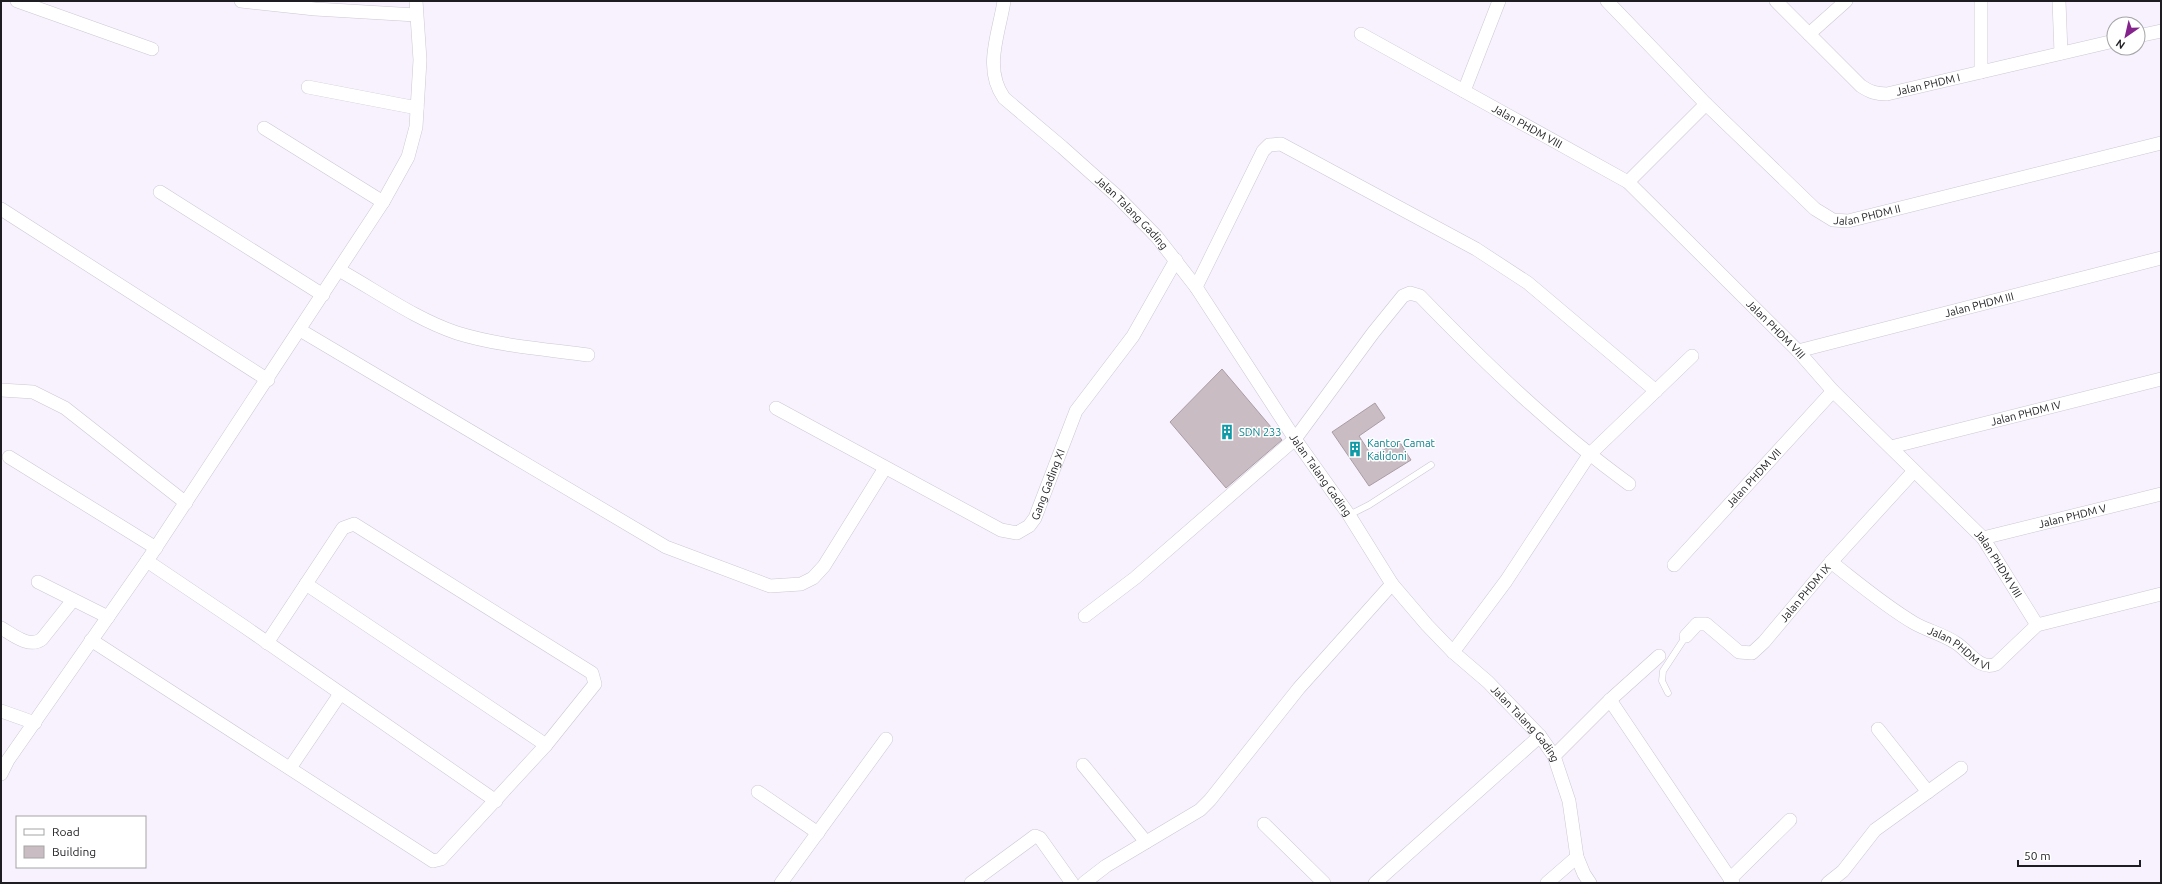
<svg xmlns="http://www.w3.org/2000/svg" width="2162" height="884" font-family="Ubuntu,sans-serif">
  <rect width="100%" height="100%" fill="#f7f2fe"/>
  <path fill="#c9bdc3" stroke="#a99da3" d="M 1222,369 L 1282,440 L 1226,488 L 1170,422 Z
    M 1375,403 L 1385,418 L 1359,436 L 1372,456 L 1399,441 L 1411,460 L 1369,486 L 1332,432 Z"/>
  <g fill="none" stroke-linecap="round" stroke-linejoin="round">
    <g stroke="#cdc8d3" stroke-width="7">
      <path id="lane" d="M 1349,515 L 1369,505 L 1431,465
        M 1668,693 L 1662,681 L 1663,671 L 1686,636"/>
    </g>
    <g stroke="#cdc8d3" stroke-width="14">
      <g id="street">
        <path d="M 17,1 L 152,49"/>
        <path d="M 241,1 L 315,9 L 416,15"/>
        <path id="s1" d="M 1004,1 C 999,34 983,68 1004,98 L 1062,147 L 1118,197 L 1157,237 L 1196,287 L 1295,439 L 1349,515 L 1392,584 L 1427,625 L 1453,652 L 1488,682 L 1540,736 L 1554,756 L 1569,801 L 1577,857 L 1584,874 L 1590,883"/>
        <path id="s2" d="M 1607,1 L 1706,104 L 1815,209 L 1833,220 L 1848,221 L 2161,143"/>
        <path id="s3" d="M 1776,1 L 1861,86 C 1870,92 1876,94 1887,94 L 2114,41"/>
        <path d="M 2059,1 L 2061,53"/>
        <path id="s4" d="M 1361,34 L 1628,182 L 1798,351 L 1833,391 L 1983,538 L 2037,625"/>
        <path d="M 1809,34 L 1846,1"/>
        <path d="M 2138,36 L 2161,31"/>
        <path d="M 1981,72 L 1981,1"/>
        <path d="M 308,87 L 417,108"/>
        <path d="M 1464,91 L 1499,1"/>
        <path d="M 264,128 L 383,202"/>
        <path d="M 1628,182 L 1706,104"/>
        <path d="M 160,192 L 323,295"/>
        <path d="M 1,209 L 268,380"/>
        <path d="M 339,270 C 377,291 415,319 457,333 C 499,346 545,349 588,355"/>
        <path d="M 1196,287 L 1263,151 L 1269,145 L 1281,144 L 1476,249 L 1528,283 L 1656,391"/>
        <path d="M 300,330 L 666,547 L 770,586 L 801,584 L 813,578 L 824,566 L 885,468"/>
        <path id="s5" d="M 1798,351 L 2161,258"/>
        <path d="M 1,390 L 33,392 L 65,408 L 186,503"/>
        <path id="s6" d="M 776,408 L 1001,530 L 1017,533 L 1029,526 L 1035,518 L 1076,411 L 1133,336 L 1176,260"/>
        <path id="s7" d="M 1891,447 L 2161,379"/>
        <path d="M 9,457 L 156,548"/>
        <path id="s8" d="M 1983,538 L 2161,494"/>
        <path d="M 147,561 L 242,625 L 496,801"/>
        <path id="s9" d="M 1831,562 C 1858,583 1885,606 1914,623 C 1928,631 1943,634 1956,643 C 1968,650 1979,671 1996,664 L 2037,625 L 2161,594"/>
        <path id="s10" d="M 1674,565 L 1833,391"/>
        <path d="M 38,582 L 108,617"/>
        <path d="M 306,584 L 546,745"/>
        <path d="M 1085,616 L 1135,578 L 1295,439 L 1373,333 L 1403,296 L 1410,293 L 1420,296 C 1485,363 1553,429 1629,484"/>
        <path d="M 1,628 C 12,634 29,649 42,639 L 73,600"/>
        <path id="s11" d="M 1686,636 L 1697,624 L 1706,624 L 1739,652 L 1752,653 L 1764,642 L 1831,562 L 1914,471"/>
        <path d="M 91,640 L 433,861 L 441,859 L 546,745 L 595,684 L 592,673 L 354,524 L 343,528 L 267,643"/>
        <path d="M 1453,652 L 1506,581 L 1589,455 L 1692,356"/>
        <path d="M 1610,700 L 1733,883"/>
        <path d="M 1,711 L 35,723"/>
        <path d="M 1878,729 L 1928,792"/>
        <path d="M 1554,756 L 1610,700 L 1659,656"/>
        <path d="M 1083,765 L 1146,842"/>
        <path d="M 290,768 L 340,694"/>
        <path d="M 1,774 L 8,760 L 147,561 L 383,202 L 408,157 L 416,127 L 420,60 L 416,1"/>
        <path d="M 758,792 L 818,833"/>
        <path d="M 1264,824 L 1324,883"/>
        <path d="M 1730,879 L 1790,820"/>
        <path d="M 781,883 L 886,739"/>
        <path d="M 971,883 L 1035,836 L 1040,838 L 1072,883"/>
        <path d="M 1084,883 L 1106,866 L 1200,810 L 1210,800 L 1299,688 L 1392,584"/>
        <path d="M 1375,883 L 1540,736"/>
        <path d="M 1547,883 L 1577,857"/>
        <path d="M 1828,883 L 1843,871 L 1875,830 L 1961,768"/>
      </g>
    </g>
    <use href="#lane" stroke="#fff" stroke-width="6"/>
    <use href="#street" stroke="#fff" stroke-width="13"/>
  </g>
  <defs>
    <g id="building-bare" transform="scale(1.2)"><path d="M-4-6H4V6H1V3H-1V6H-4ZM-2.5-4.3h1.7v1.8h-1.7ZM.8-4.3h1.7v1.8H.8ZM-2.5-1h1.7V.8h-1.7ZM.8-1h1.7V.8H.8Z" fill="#0f9aa8" stroke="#fff" stroke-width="2.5" paint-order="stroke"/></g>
  </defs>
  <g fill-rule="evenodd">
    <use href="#building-bare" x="1227" y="432"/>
    <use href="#building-bare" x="1355" y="449"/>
  </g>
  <g text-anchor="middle" stroke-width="3" stroke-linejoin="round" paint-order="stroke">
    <g font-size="11" fill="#1e1d21" stroke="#fff">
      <text dy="4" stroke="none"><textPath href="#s3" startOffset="190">Jalan PHDM I</textPath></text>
      <text dy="4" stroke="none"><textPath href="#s4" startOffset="190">Jalan PHDM VIII</textPath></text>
      <text dy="4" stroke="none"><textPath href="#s2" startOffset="350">Jalan PHDM II</textPath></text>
      <text dy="4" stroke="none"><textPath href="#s1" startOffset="272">Jalan Talang Gading</textPath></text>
      <text dy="4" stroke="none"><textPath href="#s5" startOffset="187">Jalan PHDM III</textPath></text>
      <text dy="4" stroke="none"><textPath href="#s4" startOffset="514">Jalan PHDM VIII</textPath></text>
      <text dy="4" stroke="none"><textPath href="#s7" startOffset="139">Jalan PHDM IV</textPath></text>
      <text dy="4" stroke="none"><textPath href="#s1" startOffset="596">Jalan Talang Gading</textPath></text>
      <text dy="4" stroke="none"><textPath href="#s10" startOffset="118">Jalan PHDM VII</textPath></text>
      <text dy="4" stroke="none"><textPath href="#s6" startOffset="332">Gang Gading XI</textPath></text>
      <text dy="4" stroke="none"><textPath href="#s8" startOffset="92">Jalan PHDM V</textPath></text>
      <text dy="4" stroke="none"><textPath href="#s4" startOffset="838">Jalan PHDM VIII</textPath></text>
      <text dy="4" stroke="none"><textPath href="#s11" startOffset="162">Jalan PHDM IX</textPath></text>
      <text dy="4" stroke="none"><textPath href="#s9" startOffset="155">Jalan PHDM VI</textPath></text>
      <text dy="4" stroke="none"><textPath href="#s1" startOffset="920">Jalan Talang Gading</textPath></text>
    </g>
    <g font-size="11" fill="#0d838f" stroke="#fff" text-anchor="start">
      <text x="1239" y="436">SDN 233</text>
      <text x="1367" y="447">Kantor Camat<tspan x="1367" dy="13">Kalidoni</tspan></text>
    </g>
  </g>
  <rect width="2162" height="884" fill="none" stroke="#1e1d21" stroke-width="4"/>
  <rect x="16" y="816" width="130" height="52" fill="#ffffff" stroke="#a5a5a6"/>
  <rect x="24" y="829" width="20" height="6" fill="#ffffff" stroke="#a5a5a6"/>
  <text x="52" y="836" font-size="12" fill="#1e1d21">Road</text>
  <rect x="24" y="846" width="20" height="12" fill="#c9bdc3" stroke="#a5a5a6"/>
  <text x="52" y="856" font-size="12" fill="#1e1d21">Building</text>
  <g transform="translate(2126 36) rotate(214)"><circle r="19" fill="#ffffff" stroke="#a5a5a6"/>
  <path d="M0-3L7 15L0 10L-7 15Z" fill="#85238c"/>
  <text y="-6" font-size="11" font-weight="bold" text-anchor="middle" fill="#1e1d21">N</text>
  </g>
  <path d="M2018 860v6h122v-6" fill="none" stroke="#1e1d21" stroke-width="2"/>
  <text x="2024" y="860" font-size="12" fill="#1e1d21" stroke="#ffffff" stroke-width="3" paint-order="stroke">50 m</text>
</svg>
